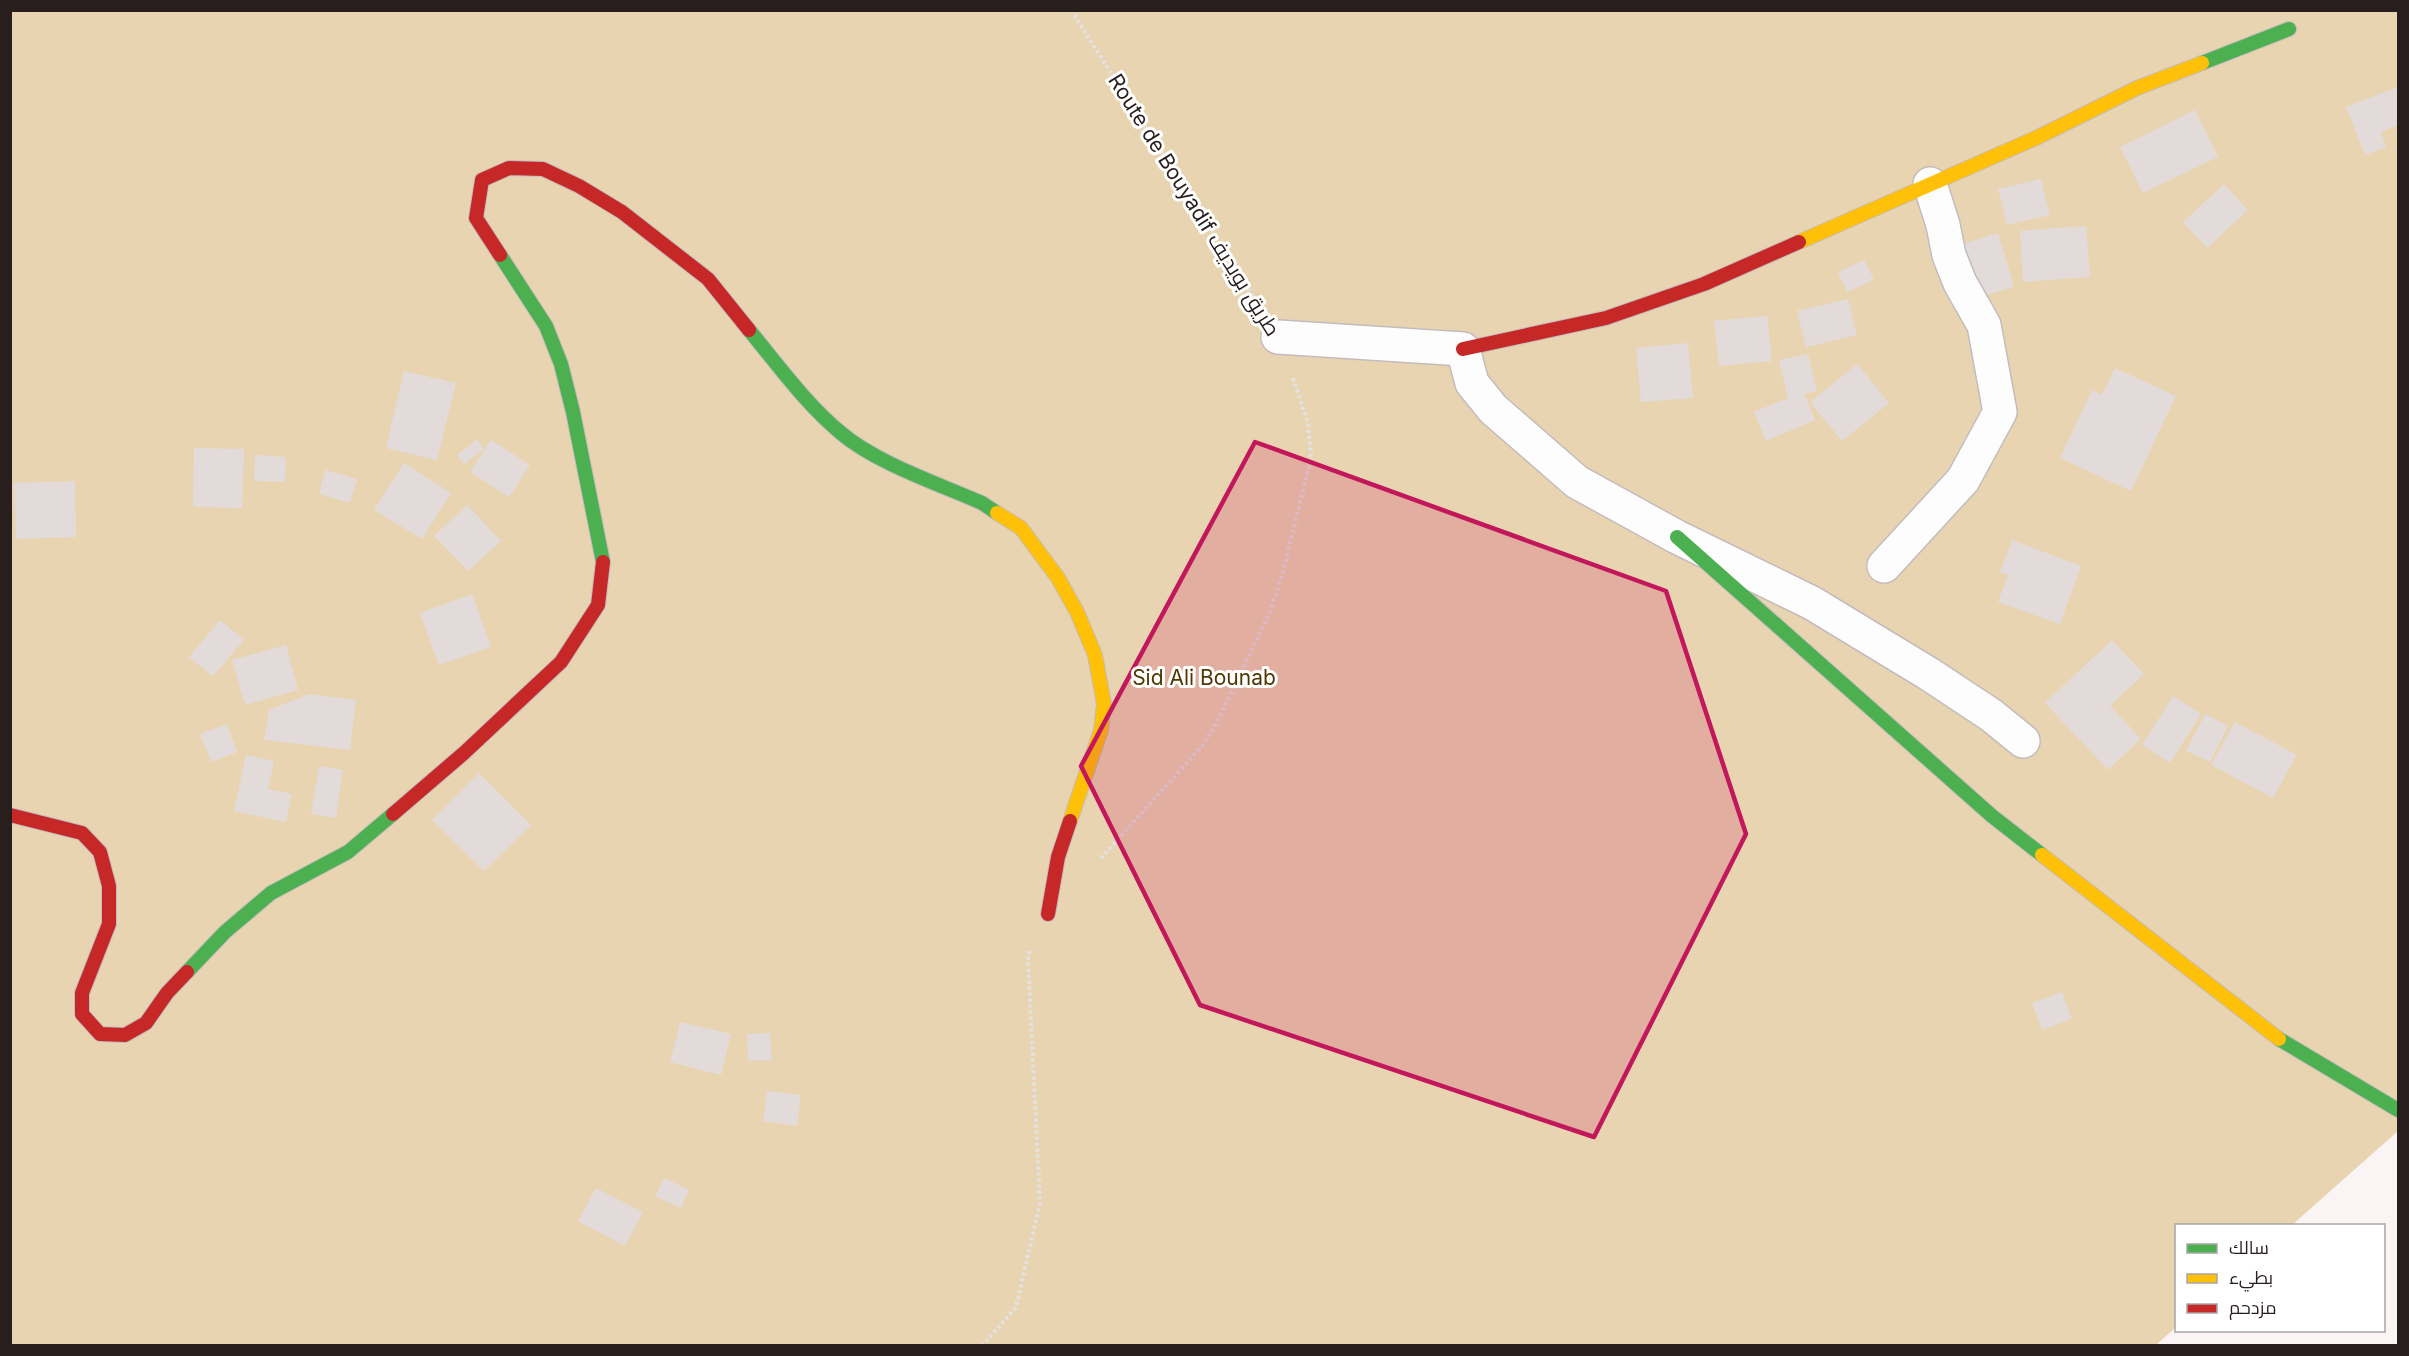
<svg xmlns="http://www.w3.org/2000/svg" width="2409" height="1356" font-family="Inter,Cairo,sans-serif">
  <rect width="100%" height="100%" fill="#faf4f4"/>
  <path fill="#e9d4b2" d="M 10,11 L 2398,11 L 2398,1131 L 2292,1225 L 2176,1226 L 2176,1327 L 2156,1345 L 11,1345 Z"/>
  <path fill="#e2dbd9" d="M 2398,87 L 2398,125 L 2381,132 L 2386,147 L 2365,155 L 2346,107 Z
    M 2195,110 L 2218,157 L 2143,193 L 2120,147 Z
    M 2041,179 L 2050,215 L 2007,225 L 1998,189 Z
    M 2224,184 L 2248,210 L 2207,248 L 2183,222 Z
    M 2086,226 L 2090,277 L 2023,282 L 2020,231 Z
    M 1998,233 L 2014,287 L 1975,298 L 1959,245 Z
    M 1864,260 L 1874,280 L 1847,292 L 1838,272 Z
    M 1848,299 L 1857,335 L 1806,347 L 1797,311 Z
    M 1767,316 L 1772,361 L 1719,366 L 1714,321 Z
    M 1688,343 L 1693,398 L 1641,402 L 1636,348 Z
    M 1808,354 L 1817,391 L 1804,394 L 1815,420 L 1766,441 L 1754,412 L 1788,398 L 1779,360 Z
    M 1857,364 L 1889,403 L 1842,441 L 1810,402 Z
    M 2115,368 L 2176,396 L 2131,491 L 2060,458 L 2092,390 L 2102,395 Z
    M 404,371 L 456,383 L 437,460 L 386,448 Z
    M 477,439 L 484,449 L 464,464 L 457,455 Z
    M 491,440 L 530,465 L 509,497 L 470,472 Z
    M 194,448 L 244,449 L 242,508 L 193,507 Z
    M 255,455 L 286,457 L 285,482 L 254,481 Z
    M 404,463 L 451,493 L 422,539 L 374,510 Z
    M 325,470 L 357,479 L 350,503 L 319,494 Z
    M 75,481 L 76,537 L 16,539 L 14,483 Z
    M 467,505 L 501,541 L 468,571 L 434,536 Z
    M 2012,540 L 2081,566 L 2060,624 L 1998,602 L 2008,575 L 2000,572 Z
    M 472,594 L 491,647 L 439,665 L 420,613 Z
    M 220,620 L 244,640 L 213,676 L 189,657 Z
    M 2112,640 L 2144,674 L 2110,706 L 2141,739 L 2108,770 L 2045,703 Z
    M 286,645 L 298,690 L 245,705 L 232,660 Z
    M 309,694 L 356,700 L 350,750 L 264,740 L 269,710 Z
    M 2173,696 L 2201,714 L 2170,763 L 2142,745 Z
    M 2205,714 L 2228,726 L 2210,762 L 2186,751 Z
    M 2235,722 L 2297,755 L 2273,798 L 2211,765 Z
    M 227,724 L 237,752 L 211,762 L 200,734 Z
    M 246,755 L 274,761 L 268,789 L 292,794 L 286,822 L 234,811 Z
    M 319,766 L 343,770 L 336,818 L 311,814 Z
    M 479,773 L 531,825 L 484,871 L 432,820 Z
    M 2062,992 L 2072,1019 L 2042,1030 L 2032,1003 Z
    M 680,1022 L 731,1034 L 721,1075 L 670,1062 Z
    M 770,1033 L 772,1060 L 748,1061 L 747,1034 Z
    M 767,1091 L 801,1095 L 797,1126 L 763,1121 Z
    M 664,1178 L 689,1190 L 681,1208 L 655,1196 Z
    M 596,1188 L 643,1212 L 625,1246 L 578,1221 Z"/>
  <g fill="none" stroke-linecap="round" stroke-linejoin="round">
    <g stroke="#c4bcbc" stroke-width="36">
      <path id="street" d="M 1278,337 L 1463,349 L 1472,383 L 1493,409 L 1577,482 L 1677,537 L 1812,603 L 1929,674 L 1991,715 L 2023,741
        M 1884,566 L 1963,480 L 2000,412 L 1984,325 L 1960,283 L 1949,255 L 1943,225 L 1930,184"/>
    </g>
    <g stroke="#c4bcbc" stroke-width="16">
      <path id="fast" d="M 2202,63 L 2289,29
        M 500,255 L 546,326 L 561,364 L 573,412 L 603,562
        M 749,330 C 778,365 806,404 841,433 C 876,463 939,484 982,503 L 997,513
        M 1677,537 L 1992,816 L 2042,855
        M 187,972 L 225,932 L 271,893 L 348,852 L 393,814
        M 2279,1039 L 2398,1110"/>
    </g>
    <g stroke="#c4bcbc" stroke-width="16">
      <path id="slow" d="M 1799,242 L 2036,138 L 2137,88 L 2202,63
        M 997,513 L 1021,528 L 1058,578 L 1077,612 L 1095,655 L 1104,704 L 1101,730 L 1070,821
        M 2042,855 L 2279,1039"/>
    </g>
    <g stroke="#c4bcbc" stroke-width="16">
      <path id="jam" d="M 500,255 L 476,218 L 482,180 L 509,168 L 543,169 L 579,186 L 622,212 L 708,279 L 749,330
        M 1463,349 L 1606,318 L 1704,284 L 1799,242
        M 393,814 L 464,753 L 561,662 L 598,605 L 603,562
        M 10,815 L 82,833 L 100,852 L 109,886 L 109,924 L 82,993 L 82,1014 L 100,1034 L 125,1035 L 146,1023 L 167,993 L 187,972
        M 1048,914 L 1058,857 L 1070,821"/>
    </g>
    <path stroke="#e3e1e1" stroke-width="4" stroke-dasharray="3 3" stroke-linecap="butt" d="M 1071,10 L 1259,306
      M 1101,858 L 1203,745 L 1217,722 L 1269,614 L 1282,576 L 1311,458 L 1308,423 L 1293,378
      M 982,1346 L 1016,1307 L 1040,1203 L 1028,960 L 1030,948"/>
    <use href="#street" stroke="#fefdfd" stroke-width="33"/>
    <use href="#fast" stroke="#4caf50" stroke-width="14"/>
    <use href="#slow" stroke="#ffc107" stroke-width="14"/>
    <use href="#jam" stroke="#c62828" stroke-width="14"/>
  </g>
  <path fill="#c2185b" fill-opacity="0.2" stroke="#c2185b" stroke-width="4.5" stroke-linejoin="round" d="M 1255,442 L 1666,591 L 1746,834 L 1594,1137 L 1200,1005 L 1081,766 Z"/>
  <g text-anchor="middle" stroke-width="6" stroke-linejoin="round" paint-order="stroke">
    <g font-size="21" fill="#291e1e" stroke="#fff">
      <text transform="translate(1194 205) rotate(58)" y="7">Route de Bouyadif طريق بويديف</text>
    </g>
    <g font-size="21" fill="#4f3804" stroke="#fff">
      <text x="1204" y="685">Sid Ali Bounab</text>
    </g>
  </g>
  <rect width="2409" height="1356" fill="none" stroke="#291e1e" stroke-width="24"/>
  <rect x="2175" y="1224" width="210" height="108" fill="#ffffff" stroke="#a9a5a5" stroke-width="1.5"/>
  <rect x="2187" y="1244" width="30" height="9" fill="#4caf50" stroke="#a9a5a5" stroke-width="1.5"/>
  <text x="2229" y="1254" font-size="18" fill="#291e1e">سالك</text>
  <rect x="2187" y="1274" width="30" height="9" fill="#ffc107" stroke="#a9a5a5" stroke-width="1.5"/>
  <text x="2229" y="1284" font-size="18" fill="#291e1e">بطيء</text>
  <rect x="2187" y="1304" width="30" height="9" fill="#c62828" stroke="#a9a5a5" stroke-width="1.5"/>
  <text x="2229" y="1314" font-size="18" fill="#291e1e">مزدحم</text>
</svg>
